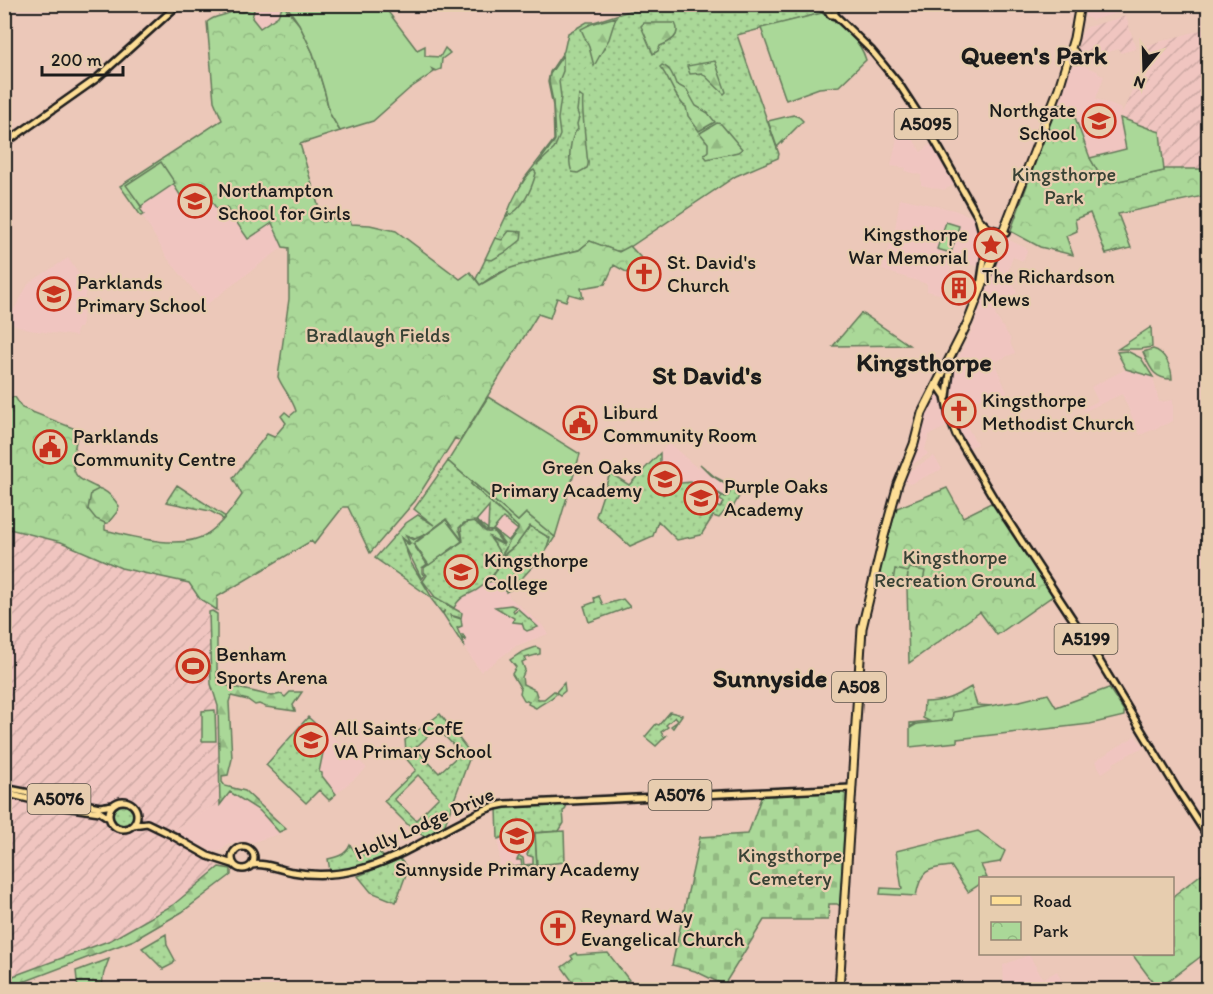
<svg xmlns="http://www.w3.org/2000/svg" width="1213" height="994" font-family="Itim,sans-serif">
  <defs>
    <pattern id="industrial-furrows" width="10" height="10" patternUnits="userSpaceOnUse" patternTransform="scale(1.5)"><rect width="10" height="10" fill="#f0c5c0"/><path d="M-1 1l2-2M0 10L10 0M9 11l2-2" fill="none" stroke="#cda9a4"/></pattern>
    <pattern id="grass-dots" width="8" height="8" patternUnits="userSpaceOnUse" patternTransform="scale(1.5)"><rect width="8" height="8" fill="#aad898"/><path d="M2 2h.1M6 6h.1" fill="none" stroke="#92b982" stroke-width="1.8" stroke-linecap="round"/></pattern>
    <pattern id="forest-firs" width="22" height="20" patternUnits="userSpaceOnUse" patternTransform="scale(1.5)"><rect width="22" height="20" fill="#aad898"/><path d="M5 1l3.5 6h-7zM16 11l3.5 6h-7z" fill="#92b982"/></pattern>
    <pattern id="cemetery-stones" width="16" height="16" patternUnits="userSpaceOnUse" patternTransform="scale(1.5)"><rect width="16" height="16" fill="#aad898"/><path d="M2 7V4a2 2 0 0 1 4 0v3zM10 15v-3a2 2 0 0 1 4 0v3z" fill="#92b982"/></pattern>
    <pattern id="park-crowns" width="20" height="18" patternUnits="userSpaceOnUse" patternTransform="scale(1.5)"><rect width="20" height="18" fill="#aad898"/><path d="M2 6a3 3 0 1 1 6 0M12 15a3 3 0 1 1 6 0" fill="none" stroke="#92b982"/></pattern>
  </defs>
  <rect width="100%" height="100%" fill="#ecc8b9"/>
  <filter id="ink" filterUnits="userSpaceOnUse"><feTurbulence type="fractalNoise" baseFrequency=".0167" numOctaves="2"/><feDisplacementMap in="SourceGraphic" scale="12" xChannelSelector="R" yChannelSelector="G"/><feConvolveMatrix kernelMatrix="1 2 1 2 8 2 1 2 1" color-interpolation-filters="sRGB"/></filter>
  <g filter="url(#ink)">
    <path fill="#f0c5c0" d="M 248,5 L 284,5 L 278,16 L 260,28 L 252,18 L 252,8 Z
      M 1085,5 L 1131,5 L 1133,9 L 1092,20 L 1085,16 Z
      M 1077,64 L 1097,71 L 1100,75 L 1104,76 L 1096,99 L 1122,109 L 1120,118 L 1126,149 L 1090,158 L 1073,112 L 1057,102 L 1070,71 L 1073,66 Z
      M 905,126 L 921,152 L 932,143 L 955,184 L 944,190 L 921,185 L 921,175 L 905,171 L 906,168 L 891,166 L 898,133 Z
      M 244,167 L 283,247 L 206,305 L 168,259 L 145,220 L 120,186 Z
      M 900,198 L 954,210 L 973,217 L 976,220 L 980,236 L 979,266 L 952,262 L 946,288 L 947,294 L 945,293 L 943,295 L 927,291 L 927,284 L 882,270 L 895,229 Z
      M 1007,239 L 1026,248 L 1027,251 L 1023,261 L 1013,257 L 1004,282 L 1014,285 L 1017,293 L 1010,296 L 1013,304 L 998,303 L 995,315 L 1010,338 L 1011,345 L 1015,353 L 994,362 L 1007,392 L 998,398 L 992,389 L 984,394 L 985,396 L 968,404 L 951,393 L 949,386 L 951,374 L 973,328 L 985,294 L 1005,241 Z
      M 68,258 L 86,285 L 81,328 L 77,328 L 76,336 L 29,330 L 7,322 L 29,283 Z
      M 1128,368 L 1153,377 L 1159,402 L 1173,400 L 1173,421 L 1140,435 L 1122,394 L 1085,411 L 1084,408 L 1098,401 L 1091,387 Z
      M 939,394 L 943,397 L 948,423 L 946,427 L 929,435 L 925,449 L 928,454 L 911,465 L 909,462 L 925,416 L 935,397 Z
      M 966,414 L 969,423 L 966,425 L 977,444 L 968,448 L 952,419 Z
      M 669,443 L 697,468 L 700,464 L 715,477 L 742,491 L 733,507 L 730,505 L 719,518 L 713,516 L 701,535 L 677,540 L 629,485 Z
      M 934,456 L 942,469 L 910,484 L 903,481 L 906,473 Z
      M 472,482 L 518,521 L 555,537 L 545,553 L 508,591 L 509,597 L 542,625 L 548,634 L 516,646 L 485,669 L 483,669 L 481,672 L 429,597 L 375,557 L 414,509 L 434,525 Z
      M 308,715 L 367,768 L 329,800 L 319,790 L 306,803 L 265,764 Z
      M 1135,736 L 1145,746 L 1113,763 L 1114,765 L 1102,773 L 1095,761 Z
      M 230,792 L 260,811 L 279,832 L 279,834 L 253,842 L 240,841 L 230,843 L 221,851 L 212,851 L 179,836 L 174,829 L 208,808 L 220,805 Z
      M 497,808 L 557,809 L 564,831 L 535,834 L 537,865 L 500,868 Z
      M 1029,955 L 1043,979 L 1057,971 L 1065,989 L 1004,989 L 1003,965 Z"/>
    <path fill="url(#industrial-furrows)" d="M 1126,16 L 1136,49 L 1120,53 L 1119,49 L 1092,56 L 1090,62 L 1078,56 L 1076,53 L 1082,33 L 1087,27 Z
      M 1208,28 L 1208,169 L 1164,169 L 1160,133 L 1139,126 L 1133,122 L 1120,118 L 1133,88 L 1148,74 L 1141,47 Z
      M 4,528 L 61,542 L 121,568 L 189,583 L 200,599 L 217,610 L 220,805 L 208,808 L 174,829 L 169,838 L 219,867 L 173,905 L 111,940 L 5,979 Z"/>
    <path fill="url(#grass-dots)" stroke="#637a5a" stroke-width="1.5" fill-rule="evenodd" d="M 729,4 L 807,4 L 822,13 L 737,35 L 779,154 L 778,158 L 736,176 L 624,251 L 615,251 L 590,241 L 579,250 L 536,260 L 496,274 L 480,285 L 476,279 L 524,179 L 554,140 L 553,106 L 548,82 L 550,72 L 564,51 L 568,33 L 587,22 L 594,22 L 629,11 L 676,10 Z
      M 1151,327 L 1152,347 L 1140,349 L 1118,349 Z
      M 660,453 L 660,470 L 664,473 L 656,488 L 663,494 L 672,484 L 691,482 L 696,486 L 691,496 L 700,502 L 698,505 L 697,504 L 703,509 L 704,504 L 714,510 L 716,506 L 720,508 L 723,502 L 720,500 L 722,496 L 711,489 L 725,497 L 728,496 L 732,489 L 711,475 L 700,464 L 715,477 L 742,491 L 733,507 L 730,505 L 719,518 L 713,516 L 701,535 L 677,540 L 658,521 L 653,536 L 630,546 L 596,516 L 610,473 L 629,485 Z
      M 448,461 L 472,482 L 471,484 L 518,527 L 518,530 L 502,554 L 503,556 L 517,544 L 530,526 L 550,538 L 545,553 L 513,588 L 506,592 L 505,586 L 493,581 L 488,582 C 504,564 505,557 490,538 L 503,545 L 504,543 L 494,530 L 508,541 L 518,530 L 503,518 L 492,531 L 485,530 L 477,521 L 488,529 L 489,506 L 476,521 L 464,523 L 459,528 L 463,541 L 461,527 L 467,522 L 474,521 C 481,525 484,536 493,531 L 503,544 L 490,537 L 500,553 C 500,567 492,579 481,587 C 471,596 462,592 454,608 L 435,597 L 423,581 L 427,575 L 424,572 L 424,568 L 463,541 L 446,519 L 426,534 L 415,539 L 406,535 L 409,543 L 401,537 L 411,563 L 431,596 L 462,613 L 461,618 L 450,615 L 451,618 L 452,616 L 461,619 L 462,626 L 457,628 L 460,635 L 463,635 L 466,641 L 461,637 L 465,648 L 443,614 L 445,610 L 442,613 L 429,596 L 375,558 L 406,523 L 418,515 L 434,525 L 414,509 Z
      M 177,485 L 226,517 L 223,520 L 221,517 L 210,511 L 166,502 Z
      M 424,535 L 413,544 L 427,564 L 422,568 L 422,573 L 425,575 L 422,579 L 401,538 L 409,545 L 410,543 L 406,536 L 413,540 Z
      M 599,596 L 603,605 L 623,599 L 630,607 L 589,622 L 584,606 L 595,602 L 594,598 Z
      M 511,605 L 516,607 L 513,610 L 514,612 L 518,609 L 538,627 L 527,631 L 524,629 L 522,623 L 513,622 L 514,618 L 495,607 Z
      M 971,687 L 977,705 L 993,706 L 953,720 L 916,725 L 915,724 L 910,727 L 910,723 L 929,721 L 923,718 L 924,702 C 944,702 954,697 971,687 Z
      M 670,712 L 682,715 L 673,728 L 671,726 L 678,721 L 675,717 L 666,725 L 668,727 L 661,732 L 664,737 L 667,735 L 656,746 L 645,737 L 656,724 L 659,725 Z
      M 440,714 L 471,754 L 444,827 L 425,837 L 408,825 L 384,801 L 416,770 L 403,755 L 406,751 L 405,740 ZM 437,728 L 461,753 L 439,773 L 415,748 ZM 418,775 L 439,797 L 416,820 L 394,799 Z
      M 308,717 L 320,728 L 312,737 L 324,748 L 319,772 L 322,773 L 322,776 L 336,794 L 329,800 L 319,790 L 306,803 L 266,765 Z
      M110 814a12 12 0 1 1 24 0a12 12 0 1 1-24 0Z
      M 556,804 L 567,804 L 565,810 L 563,811 L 564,823 L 559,831 L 533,833 L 532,839 L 535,833 L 537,865 L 512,867 L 512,865 L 513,867 L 522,866 L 521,860 L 517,860 L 519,856 L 523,858 L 524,865 L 533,864 L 533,857 L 527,855 L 532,841 L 516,837 L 517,833 L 498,839 L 497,808 Z
      M 373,844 L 376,850 L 384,857 L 360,866 L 330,871 L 328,859 C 337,857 346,855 350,845 L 358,855 Z
      M 400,859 L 408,869 L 396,902 L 371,892 L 358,876 Z
      M 166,934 L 167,945 L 175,960 L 173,964 L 163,969 L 142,948 Z
      M 109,959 C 105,970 101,977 103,989 L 78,989 L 76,971 Z"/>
    <path fill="url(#forest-firs)" stroke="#637a5a" stroke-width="1.5" d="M 616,17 L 609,39 L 594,66 L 589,47 L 581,29 L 591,24 Z
      M 644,23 L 675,23 C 682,36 670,42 660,46 L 658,51 L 653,54 L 641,26 Z
      M 563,55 L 563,71 L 559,81 L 561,97 L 558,119 L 560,135 L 554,149 L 537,165 L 555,140 L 553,101 L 549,82 L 550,74 Z
      M 715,61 L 726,92 L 724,94 L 702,73 L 690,74 L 687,66 Z
      M 662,65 C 671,68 673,76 676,84 L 687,90 L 696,106 L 708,113 L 715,122 L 699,131 L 688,116 L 686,107 C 675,100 670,78 660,67 Z
      M 579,95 L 583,98 C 581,106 586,143 587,155 C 587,161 590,162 587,168 L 578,173 L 572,172 C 568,163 569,137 578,129 L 577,124 L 579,117 L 577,111 Z
      M 717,123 L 721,124 L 742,149 L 738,152 L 707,159 L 704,155 L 708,151 L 708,143 L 700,133 Z
      M 534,170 L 536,173 C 532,188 523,210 507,216 C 509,206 525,174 534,170 Z
      M 509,231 L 522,232 L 521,240 L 506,252 L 492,260 L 485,259 L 495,238 L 502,240 Z
      M 472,482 L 518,521 L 526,513 L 555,537 L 546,551 L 550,538 L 530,526 L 517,544 L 502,556 L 509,542 L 518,530 L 518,527 L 471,484 Z
      M 93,487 C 105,488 113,497 119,506 L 117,512 L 108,523 L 99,524 C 84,510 84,505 93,487 Z
      M 212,611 L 217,614 L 217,679 L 221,684 L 272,696 L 281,694 L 285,697 L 290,692 L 302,692 L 293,705 L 295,711 L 266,707 L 259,704 L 255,705 L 248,700 L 231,696 L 229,702 L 232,759 L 228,775 L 222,776 L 222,782 L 225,786 L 245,791 L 286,829 L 279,832 L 260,811 L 230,792 L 220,805 L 218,706 L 211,684 L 209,612 Z
      M 536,647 L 540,649 L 540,654 L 525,658 L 526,660 L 522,662 L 525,670 L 522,677 L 523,684 L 535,690 L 538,699 L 544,699 L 554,691 L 556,692 L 564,683 L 565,691 L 560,695 L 557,693 C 551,700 544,702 536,708 L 528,704 L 529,702 L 524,700 L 520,693 L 521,689 L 512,674 L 516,667 L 510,660 L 522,652 Z
      M 219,867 L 231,869 L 231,875 L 182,912 L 134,940 L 5,989 L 5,979 L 111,940 L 173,905 Z"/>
    <path fill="url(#cemetery-stones)" stroke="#637a5a" stroke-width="1.5" d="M 1153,349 C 1165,352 1172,368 1172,379 C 1153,379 1150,367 1143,352 Z
      M 815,792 L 843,793 L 846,795 L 840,906 L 837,904 L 829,904 L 828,920 L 764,920 L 724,985 L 695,971 L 672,965 L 700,837 L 748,834 L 762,795 Z"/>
    <path fill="url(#park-crowns)" stroke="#637a5a" stroke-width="1.5" d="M 283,5 L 299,24 L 313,53 L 325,93 L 330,114 L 340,131 L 300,144 L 323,222 L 348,214 L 351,224 L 370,225 L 396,231 L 460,279 L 470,272 L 480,285 L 508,269 L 536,260 L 579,250 L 590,241 L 619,252 L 630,246 L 643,260 L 639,265 L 633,263 L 628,273 L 614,265 L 605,284 L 581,288 L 583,298 L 569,294 L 566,301 L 557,298 L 550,318 L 538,314 L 460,441 L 455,438 L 415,501 L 370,553 L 348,507 L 343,507 L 314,544 L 311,541 L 217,597 L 217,610 L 200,599 L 189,583 L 121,568 L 61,542 L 5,528 L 4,399 L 15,397 L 22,408 L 78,430 C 77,443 67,466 78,477 C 83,482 93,485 99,489 L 91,493 L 88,509 L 96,519 L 105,523 L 105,530 C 133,537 181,551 207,534 C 222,524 232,509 242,495 L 233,478 L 267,434 L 274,437 L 286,423 L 281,416 L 285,412 L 290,416 L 296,411 C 292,398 283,389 278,377 L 289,299 L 289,248 L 283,247 L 272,223 L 248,239 L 226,207 L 219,212 L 207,195 L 193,205 L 182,198 L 173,184 L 174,182 L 127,185 L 142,208 L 140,209 L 144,214 L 141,216 L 120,186 L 222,120 L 214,101 L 207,22 C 216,14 226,17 235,10 C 241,14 246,11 252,8 L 254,10 L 252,18 L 260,28 L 278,16 Z
      M 1057,102 L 1073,112 L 1090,158 L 1105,184 L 1164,171 L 1164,169 L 1208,169 L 1208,195 L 1118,214 L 1131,248 L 1106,254 L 1090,213 L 1075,219 L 1077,231 L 1066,236 L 1073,255 L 1040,247 L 1012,232 L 1011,230 Z
      M 793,115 L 799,117 L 803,121 L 777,147 L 768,121 Z
      M 861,313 L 865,315 L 909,345 L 833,346 Z
      M 1127,351 L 1141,358 L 1153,377 L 1126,369 L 1117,352 Z
      M 947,488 L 963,517 L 993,502 L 1054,595 L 997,635 L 980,612 L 909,663 L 907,587 L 890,583 L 891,579 L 879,575 L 886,543 L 897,508 Z
      M 564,831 L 565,862 L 537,865 L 535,833 Z
      M 978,831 L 1005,851 L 1000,862 L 981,865 L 987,878 L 980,878 L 980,884 L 968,892 L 951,866 C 926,869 921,870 916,896 L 880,894 L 881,888 L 902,889 L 896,851 Z
      M 1208,869 L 1208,951 L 1158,989 L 1132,954 L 1172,954 L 1173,896 Z
      M 576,953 L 577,955 L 608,953 L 629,980 L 611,989 L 578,989 L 562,967 L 573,959 L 571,956 Z"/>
    <path fill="#aad898" stroke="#637a5a" stroke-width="1.5" d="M 294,4 L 383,5 L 417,50 L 425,46 L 425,56 L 440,57 L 445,48 L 450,53 L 442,59 L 441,69 L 436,71 L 432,69 L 434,72 L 409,89 L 373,121 L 340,131 L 330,114 L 325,93 L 313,53 L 299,24 L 288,8 Z
      M 822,13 C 841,25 860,39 866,60 L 839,86 L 819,88 L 786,100 L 761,28 Z
      M 1120,118 C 1134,122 1146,128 1160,132 L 1164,171 L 1105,184 L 1090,158 L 1126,149 Z
      M 161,162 L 175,183 L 141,206 L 126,185 Z
      M 946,222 L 959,226 L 951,253 L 937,249 Z
      M 488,397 L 580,454 L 555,537 L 526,513 L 518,521 L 448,461 Z
      M 446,520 L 462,541 L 429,565 L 414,544 Z
      M 910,568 L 925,571 L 922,586 L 907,583 L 908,574 L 906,583 L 893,581 L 895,569 L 908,572 Z
      M 1109,688 L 1124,711 L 1124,716 L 1090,724 L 957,739 L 957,742 L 910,747 L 910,728 L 917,724 L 952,720 L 953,712 L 1020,701 L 1048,694 L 1056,707 Z
      M 215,710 L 216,741 L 202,741 L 202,711 Z"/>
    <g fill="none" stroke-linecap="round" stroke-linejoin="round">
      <g stroke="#1c1c1c" stroke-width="10">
        <path id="primary" d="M 816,4 L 828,11
          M829 12a3 3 0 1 1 6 0a3 3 0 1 1-6 0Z
          M 834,14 L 871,50 L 899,84 L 927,127 L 978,217 L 986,247 L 980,287
          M 4,144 L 96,79 L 179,4
          M 981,221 L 988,228 L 1006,233
          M 937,384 L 945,396 L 949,417 L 956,435 L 996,502 L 1091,647 L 1177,789 L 1208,837
          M 947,397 L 951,363
          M 4,788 L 100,807 L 113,805
          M 4,793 L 57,806 L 100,812 L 109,818
          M109 815a14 14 0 1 1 28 0a14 14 0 1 1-28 0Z
          M 133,825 L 147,823 L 176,837
          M 173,836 L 208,856 L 233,864
          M232 858a11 11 0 1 1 22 0a11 11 0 1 1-22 0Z
          M 252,865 C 265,862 280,870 293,872 C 314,876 336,875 357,870 C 395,861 428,838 462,821 C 476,814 489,806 505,804 L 851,788"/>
      </g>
      <g stroke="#1c1c1c" stroke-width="11">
        <path id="highway" d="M 1074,52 L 1077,59
          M 839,990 L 862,628 L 884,536 L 898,484 L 914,444 L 922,413 L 968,322 L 1059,88 L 1074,38 L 1080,4"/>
      </g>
      <use href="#primary" stroke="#fdde96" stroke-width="5"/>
      <use href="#highway" stroke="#fdde96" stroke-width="7"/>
    </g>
  </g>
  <defs>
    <g id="school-ring" transform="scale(1.725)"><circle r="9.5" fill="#e7cdaf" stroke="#c8321e" stroke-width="1.5"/><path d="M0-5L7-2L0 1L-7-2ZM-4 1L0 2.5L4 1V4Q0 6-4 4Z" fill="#c8321e"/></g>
    <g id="sight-ring" transform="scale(1.725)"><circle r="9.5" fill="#e7cdaf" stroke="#c8321e" stroke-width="1.5"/><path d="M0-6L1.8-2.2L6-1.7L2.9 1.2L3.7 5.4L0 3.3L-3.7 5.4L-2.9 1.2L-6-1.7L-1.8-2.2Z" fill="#c8321e"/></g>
    <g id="church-ring" transform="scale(1.725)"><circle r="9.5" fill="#e7cdaf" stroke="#c8321e" stroke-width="1.5"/><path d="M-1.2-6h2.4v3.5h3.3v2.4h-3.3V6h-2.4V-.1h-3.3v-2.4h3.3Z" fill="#c8321e"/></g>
    <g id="building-ring" transform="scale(1.725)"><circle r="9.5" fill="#e7cdaf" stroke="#c8321e" stroke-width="1.5"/><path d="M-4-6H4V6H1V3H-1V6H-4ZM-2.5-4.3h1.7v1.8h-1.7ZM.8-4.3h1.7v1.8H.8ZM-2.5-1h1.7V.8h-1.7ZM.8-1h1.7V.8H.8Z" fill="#c8321e"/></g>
    <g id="civic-ring" transform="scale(1.725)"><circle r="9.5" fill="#e7cdaf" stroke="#c8321e" stroke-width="1.5"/><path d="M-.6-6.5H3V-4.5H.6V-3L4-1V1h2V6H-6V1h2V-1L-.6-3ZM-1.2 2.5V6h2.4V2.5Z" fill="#c8321e"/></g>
    <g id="stadium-ring" transform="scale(1.725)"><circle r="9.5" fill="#e7cdaf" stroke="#c8321e" stroke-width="1.5"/><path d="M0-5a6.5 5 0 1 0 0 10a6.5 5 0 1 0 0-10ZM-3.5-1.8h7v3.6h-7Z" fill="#c8321e"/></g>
  </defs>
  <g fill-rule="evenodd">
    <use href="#school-ring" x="1099" y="121"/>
    <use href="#school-ring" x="195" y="201"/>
    <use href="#sight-ring" x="991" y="245"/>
    <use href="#church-ring" x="644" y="274"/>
    <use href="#building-ring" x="959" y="288"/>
    <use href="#school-ring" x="54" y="294"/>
    <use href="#church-ring" x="959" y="411"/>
    <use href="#civic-ring" x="580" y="423"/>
    <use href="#civic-ring" x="50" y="447"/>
    <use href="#school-ring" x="665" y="479"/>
    <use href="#school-ring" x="701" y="498"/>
    <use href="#school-ring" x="461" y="572"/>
    <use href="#stadium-ring" x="193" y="666"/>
    <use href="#school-ring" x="311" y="740"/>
    <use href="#school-ring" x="517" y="836"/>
    <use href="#church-ring" x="558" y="928"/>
  </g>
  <g text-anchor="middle" stroke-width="4.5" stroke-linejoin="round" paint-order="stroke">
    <g fill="#e7cdaf" stroke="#595148" stroke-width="1.5">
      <rect x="894.5" y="109" width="63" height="30" rx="4.5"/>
      <rect x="1054.5" y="624" width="63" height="30" rx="4.5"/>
      <rect x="832" y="672" width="54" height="30" rx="4.5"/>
      <rect x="648.5" y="780" width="63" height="30" rx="4.5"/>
      <rect x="27.5" y="784" width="63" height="30" rx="4.5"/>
    </g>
    <g font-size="18" font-weight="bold" fill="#1c1c1c">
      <text x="926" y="130">A5095</text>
      <text x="1086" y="645">A5199</text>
      <text x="859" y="693">A508</text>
      <text x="680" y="801">A5076</text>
      <text x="59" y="805">A5076</text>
    </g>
    <g font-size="20" fill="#1c1c1c" stroke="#e7cdaf" text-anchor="start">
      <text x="1076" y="117" text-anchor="end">Northgate<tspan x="1076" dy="23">School</tspan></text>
      <text x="218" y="197">Northampton<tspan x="218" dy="23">School for Girls</tspan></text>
      <text x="968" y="241" text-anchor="end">Kingsthorpe<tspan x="968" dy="23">War Memorial</tspan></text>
      <text x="667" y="269">St. David's<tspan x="667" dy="23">Church</tspan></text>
      <text x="982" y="283">The Richardson<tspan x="982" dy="23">Mews</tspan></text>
      <text x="77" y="289">Parklands<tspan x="77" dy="23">Primary School</tspan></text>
      <text x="982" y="407">Kingsthorpe<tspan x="982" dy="23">Methodist Church</tspan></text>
      <text x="603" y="419">Liburd<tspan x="603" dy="23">Community Room</tspan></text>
      <text x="73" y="443">Parklands<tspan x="73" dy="23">Community Centre</tspan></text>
      <text x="642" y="474" text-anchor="end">Green Oaks<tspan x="642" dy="23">Primary Academy</tspan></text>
      <text x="724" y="493">Purple Oaks<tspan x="724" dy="23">Academy</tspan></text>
      <text x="484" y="567">Kingsthorpe<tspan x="484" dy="23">College</tspan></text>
      <text x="216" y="661">Benham<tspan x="216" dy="23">Sports Arena</tspan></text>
      <text x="334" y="735">All Saints CofE<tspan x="334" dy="23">VA Primary School</tspan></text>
      <text x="517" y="876" text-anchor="middle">Sunnyside Primary Academy</text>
      <text x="581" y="923">Reynard Way<tspan x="581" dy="23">Evangelical Church</tspan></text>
    </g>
    <g font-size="20" fill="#384235" stroke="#e7cdaf">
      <text x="1064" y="181">Kingsthorpe<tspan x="1064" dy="23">Park</tspan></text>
      <text x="378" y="342">Bradlaugh Fields</text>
      <text x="955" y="564">Kingsthorpe<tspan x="955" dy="23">Recreation Ground</tspan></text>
      <text x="790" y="862">Kingsthorpe<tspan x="790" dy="23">Cemetery</tspan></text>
    </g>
    <g font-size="20" fill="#1c1c1c" stroke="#e7cdaf">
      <text transform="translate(424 823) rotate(-24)" y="7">Holly Lodge Drive</text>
    </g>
    <g font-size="26" font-weight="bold" fill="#1c1c1c" stroke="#e7cdaf">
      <text x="1034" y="64">Queen's Park</text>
      <text x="924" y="371">Kingsthorpe</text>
      <text x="707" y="384">St David's</text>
      <text x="770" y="687">Sunnyside</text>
    </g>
  </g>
  <rect width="1213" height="994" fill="none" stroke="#e7cdaf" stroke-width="24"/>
  <rect x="12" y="12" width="1189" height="970" fill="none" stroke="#1c1c1c" stroke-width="2" filter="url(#ink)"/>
  <rect x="979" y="877" width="195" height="78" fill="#e7cdaf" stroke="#968674" stroke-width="1.5"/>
  <rect x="991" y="896" width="30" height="9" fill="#fdde96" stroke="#968674" stroke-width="1.5"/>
  <text x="1033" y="907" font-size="18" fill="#1c1c1c">Road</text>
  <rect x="991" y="922" width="30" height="18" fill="url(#park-crowns)" stroke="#968674" stroke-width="1.5"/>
  <text x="1033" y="937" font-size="18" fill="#1c1c1c">Park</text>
  <g transform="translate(1144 69) rotate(199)" stroke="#e7cdaf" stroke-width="4.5" paint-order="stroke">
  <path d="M0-4.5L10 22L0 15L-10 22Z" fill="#1c1c1c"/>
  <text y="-9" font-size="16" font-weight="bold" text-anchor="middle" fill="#1c1c1c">N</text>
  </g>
  <path d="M42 66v9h81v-9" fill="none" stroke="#1c1c1c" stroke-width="3"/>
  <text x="51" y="66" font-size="18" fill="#1c1c1c" stroke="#e7cdaf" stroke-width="4.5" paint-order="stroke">200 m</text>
</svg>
